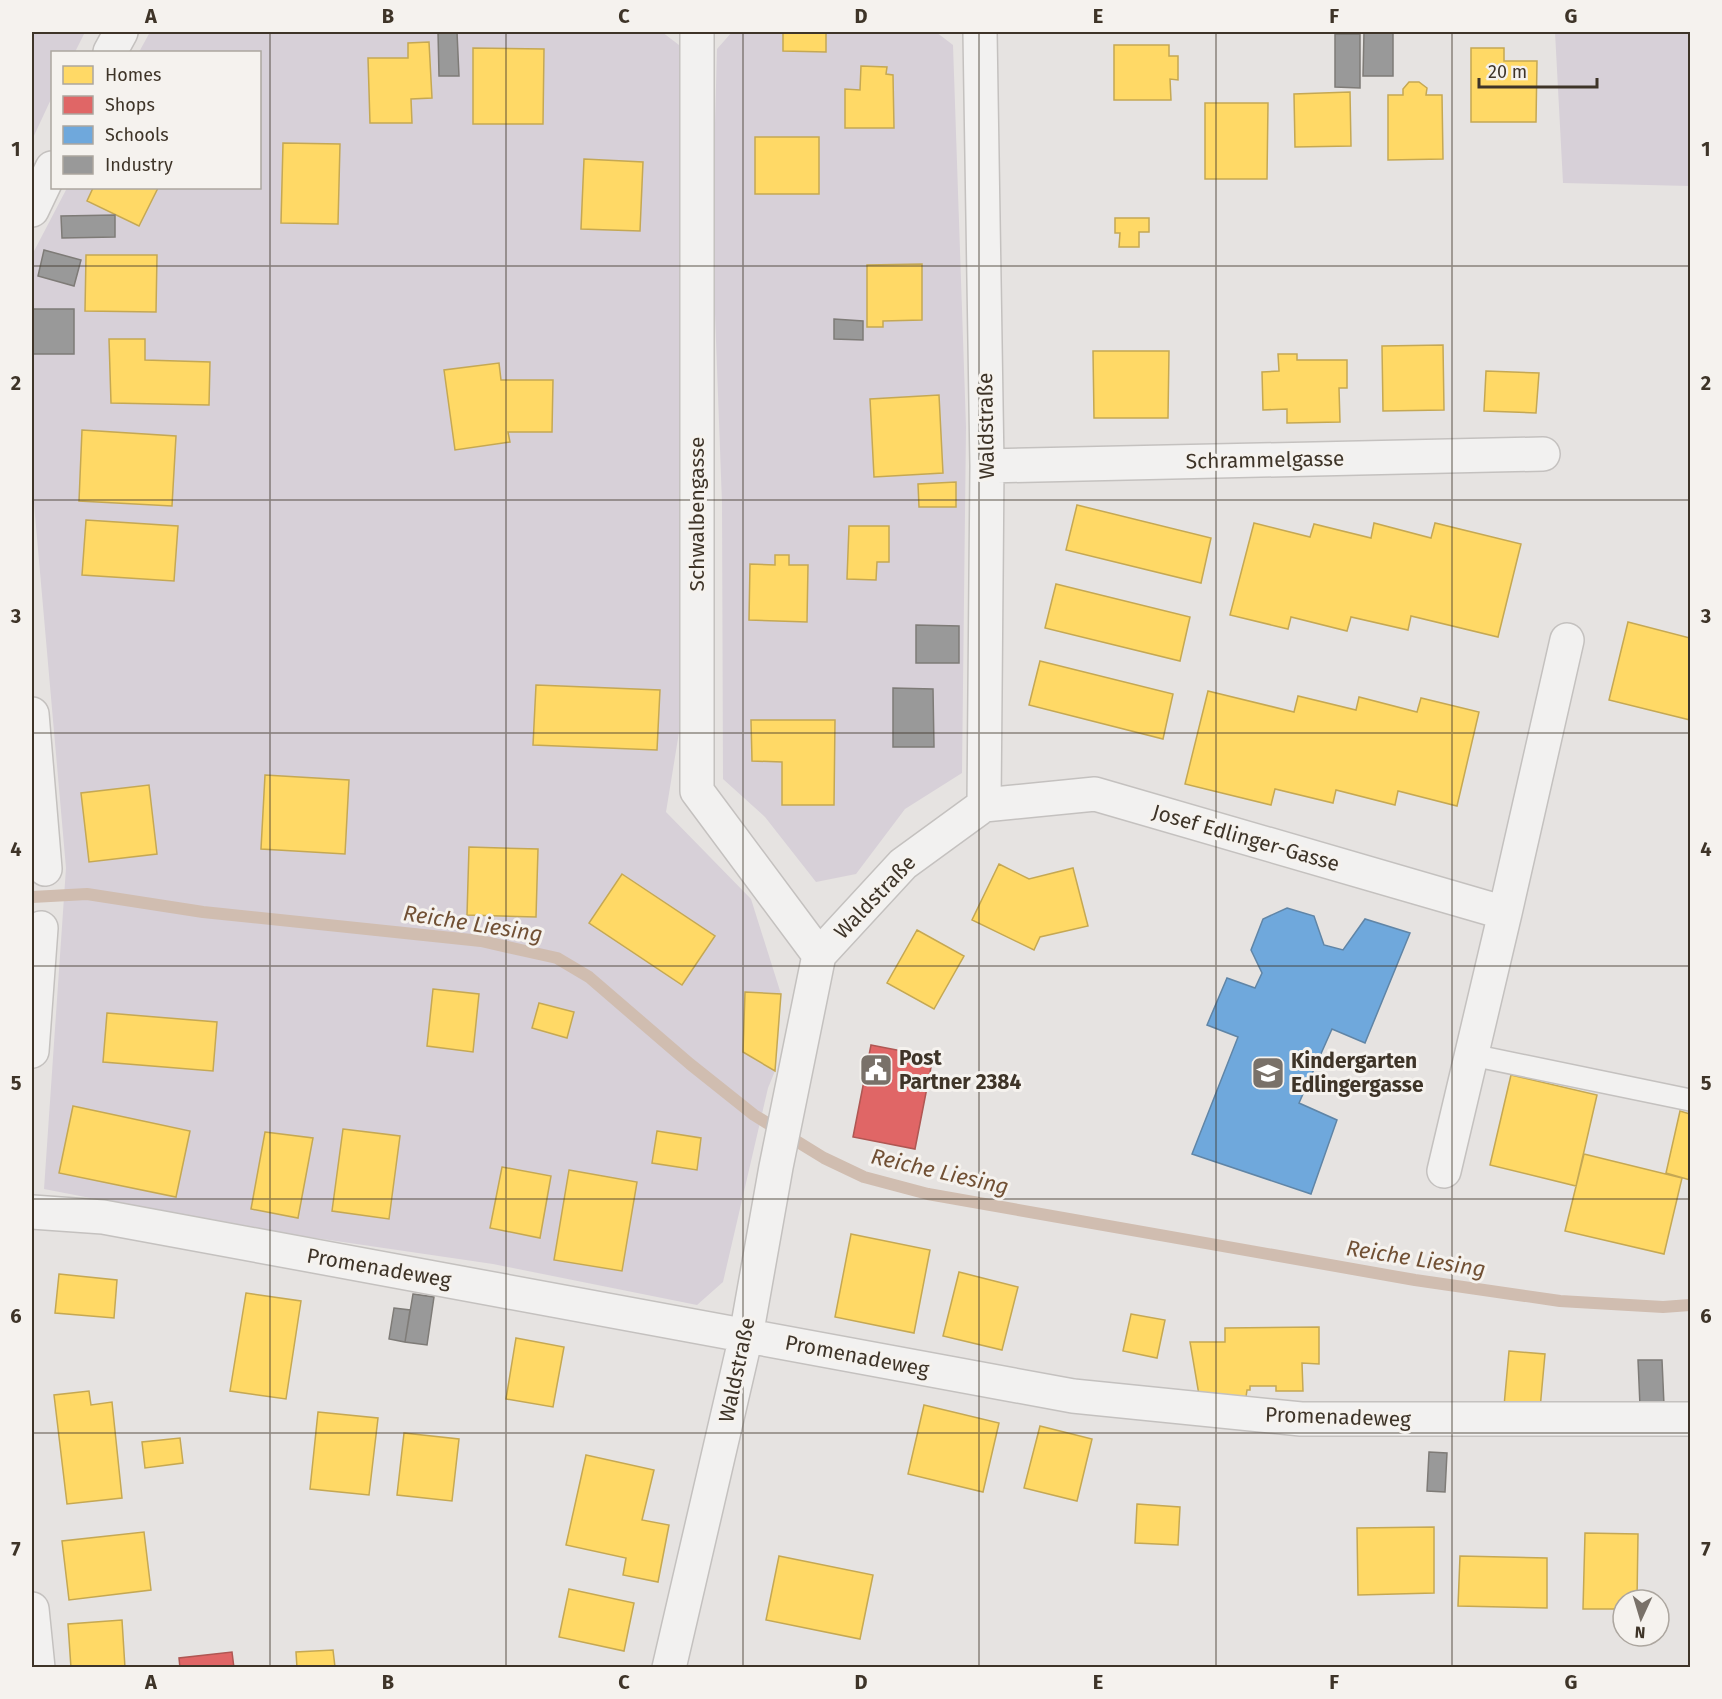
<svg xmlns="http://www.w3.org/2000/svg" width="1722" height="1699" font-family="'Fira Sans',sans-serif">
  <rect width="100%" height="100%" fill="#e6e3e1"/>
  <path fill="#d7d0d8" d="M 32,32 L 85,32 L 75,52 L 52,52 L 52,97 L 32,140 Z
    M 150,32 L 662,32 L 679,45 L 684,445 L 683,708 L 666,812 L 751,899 L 781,994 L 745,993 L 743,1052 L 775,1071 L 768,1088 L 723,1282 L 697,1305 L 493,1264 L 240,1227 L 44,1189 L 66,868 L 32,481 L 32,255 L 67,188 L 260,188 L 260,52 L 139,52 Z
    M 732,32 L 936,32 L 953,45 L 966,427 L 962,773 L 905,809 L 856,874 L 816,882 L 765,817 L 723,779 L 722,503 L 712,233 L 717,49 Z
    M 1555,32 L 1690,32 L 1690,186 L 1563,183 Z"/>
  <path fill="#ffd966" stroke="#c5a853" stroke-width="1.5" d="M 783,32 L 826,32 L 826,52 L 783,51 Z
    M 429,42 L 432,98 L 411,99 L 412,123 L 370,123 L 368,58 L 408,58 L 408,43 Z
    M 1114,45 L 1169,45 L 1169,56 L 1178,56 L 1178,80 L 1170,79 L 1171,100 L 1114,100 Z
    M 473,48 L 544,49 L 543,124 L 473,124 Z
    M 1471,48 L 1504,48 L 1504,61 L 1537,61 L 1536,122 L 1471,122 Z
    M 861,66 L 887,67 L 886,74 L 893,75 L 894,128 L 845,128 L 845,89 L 860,90 Z
    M 1409,82 L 1419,82 L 1427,88 L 1426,95 L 1442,95 L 1443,159 L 1388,160 L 1388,95 L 1403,95 L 1403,89 Z
    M 1350,92 L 1351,146 L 1295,147 L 1294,94 Z
    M 1205,103 L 1268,103 L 1267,179 L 1205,179 Z
    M 755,137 L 819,137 L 819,194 L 755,194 Z
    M 283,143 L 340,144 L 338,224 L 281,223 Z
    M 584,159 L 643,162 L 640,231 L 581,229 Z
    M 93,188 L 158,188 L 139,226 L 87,201 Z
    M 1115,218 L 1149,218 L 1149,232 L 1139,232 L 1139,247 L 1119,247 L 1120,233 L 1115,233 Z
    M 86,255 L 157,255 L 156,312 L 85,311 Z
    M 922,264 L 922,320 L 883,321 L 883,327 L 867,327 L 867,265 Z
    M 109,339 L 145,339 L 145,360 L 210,362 L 209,405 L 111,403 Z
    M 1443,345 L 1444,410 L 1383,411 L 1382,346 Z
    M 1093,351 L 1169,351 L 1168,418 L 1094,418 Z
    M 1278,354 L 1297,354 L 1297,360 L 1347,360 L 1347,388 L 1339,388 L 1340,422 L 1287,423 L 1287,409 L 1263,410 L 1262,372 L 1279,371 Z
    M 499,363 L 501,380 L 553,380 L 552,432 L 508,432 L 510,442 L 455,450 L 444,370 Z
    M 1486,371 L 1539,373 L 1536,413 L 1484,411 Z
    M 939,395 L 943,473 L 874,477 L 870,399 Z
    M 82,430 L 176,436 L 172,506 L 79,501 Z
    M 956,482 L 956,507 L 919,507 L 918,484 Z
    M 1077,505 L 1211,538 L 1201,583 L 1066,550 Z
    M 86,520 L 178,526 L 174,581 L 82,575 Z
    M 1254,523 L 1310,537 L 1314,524 L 1371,538 L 1374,523 L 1431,538 L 1435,523 L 1521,544 L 1498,637 L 1411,616 L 1408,630 L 1351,617 L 1347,631 L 1291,617 L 1288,629 L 1230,615 Z
    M 849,526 L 889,526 L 889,562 L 877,562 L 876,580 L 847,579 Z
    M 775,555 L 789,555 L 789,565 L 808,565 L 807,622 L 749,620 L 750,564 L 775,565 Z
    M 1056,584 L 1190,617 L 1180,661 L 1045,628 Z
    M 1628,622 L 1690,638 L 1690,720 L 1609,700 Z
    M 1040,661 L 1173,694 L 1163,739 L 1029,705 Z
    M 536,685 L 660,690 L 657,750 L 533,745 Z
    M 1208,691 L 1294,712 L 1298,696 L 1356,710 L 1359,697 L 1417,712 L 1421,698 L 1479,712 L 1457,806 L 1398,791 L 1395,805 L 1336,790 L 1333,803 L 1275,789 L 1271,805 L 1185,784 Z
    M 751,720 L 835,720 L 834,805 L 782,805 L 782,762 L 752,761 Z
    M 265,775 L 349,780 L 345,854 L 261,849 Z
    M 149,785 L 157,854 L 89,862 L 81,793 Z
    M 469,847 L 538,849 L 536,917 L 467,915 Z
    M 999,864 L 1029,879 L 1073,868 L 1088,926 L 1040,937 L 1034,950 L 972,920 Z
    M 622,874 L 715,936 L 682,985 L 589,923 Z
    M 917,930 L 964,956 L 934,1009 L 887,983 Z
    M 433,989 L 479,994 L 473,1052 L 427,1046 Z
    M 745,992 L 781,994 L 775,1071 L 743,1052 Z
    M 539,1003 L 574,1012 L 567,1038 L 532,1028 Z
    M 107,1013 L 217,1022 L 213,1071 L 103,1062 Z
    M 1511,1075 L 1597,1095 L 1576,1186 L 1490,1165 Z
    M 73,1106 L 190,1131 L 176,1197 L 59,1173 Z
    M 1680,1111 L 1690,1114 L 1690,1180 L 1666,1173 Z
    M 343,1129 L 400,1136 L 389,1219 L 332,1211 Z
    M 657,1131 L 701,1138 L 697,1170 L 652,1163 Z
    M 265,1132 L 313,1138 L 298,1218 L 251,1209 Z
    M 1584,1154 L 1682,1178 L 1664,1254 L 1565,1231 Z
    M 502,1167 L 551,1176 L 540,1238 L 490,1228 Z
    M 569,1170 L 637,1182 L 622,1271 L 554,1260 Z
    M 851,1234 L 930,1250 L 914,1333 L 835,1317 Z
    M 959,1272 L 1018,1287 L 1002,1350 L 943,1336 Z
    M 59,1274 L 117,1280 L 114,1318 L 55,1313 Z
    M 246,1293 L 301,1301 L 286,1399 L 230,1391 Z
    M 1131,1314 L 1165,1320 L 1157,1358 L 1123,1351 Z
    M 1319,1327 L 1319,1364 L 1302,1363 L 1303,1391 L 1276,1391 L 1276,1386 L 1250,1386 L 1250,1390 L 1247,1390 L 1246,1397 L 1199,1395 L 1190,1342 L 1225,1342 L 1225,1328 Z
    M 516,1338 L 564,1347 L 553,1407 L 506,1399 Z
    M 1509,1351 L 1545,1354 L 1540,1409 L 1504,1406 Z
    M 89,1391 L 91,1405 L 112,1402 L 122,1498 L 67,1504 L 54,1395 Z
    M 924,1405 L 999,1423 L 983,1492 L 908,1474 Z
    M 318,1412 L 378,1418 L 369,1495 L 310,1489 Z
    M 1040,1426 L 1092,1439 L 1077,1501 L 1024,1488 Z
    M 404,1433 L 459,1439 L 452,1501 L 397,1495 Z
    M 180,1438 L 183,1463 L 145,1468 L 142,1442 Z
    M 586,1455 L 654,1470 L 642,1520 L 669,1525 L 658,1582 L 623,1575 L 626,1558 L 566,1545 Z
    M 1137,1504 L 1180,1507 L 1178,1545 L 1135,1543 Z
    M 1434,1527 L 1434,1593 L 1358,1595 L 1357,1528 Z
    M 144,1532 L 151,1590 L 69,1600 L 62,1541 Z
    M 1585,1533 L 1638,1534 L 1637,1600 L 1623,1600 L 1623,1609 L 1583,1609 Z
    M 779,1556 L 873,1575 L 860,1639 L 766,1620 Z
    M 1460,1556 L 1547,1558 L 1547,1608 L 1458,1606 Z
    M 569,1589 L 634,1603 L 624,1651 L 559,1637 Z
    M 122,1620 L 125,1668 L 71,1668 L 68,1624 Z
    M 333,1650 L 335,1667 L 352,1668 L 297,1668 L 296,1652 Z"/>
  <path fill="#e06666" stroke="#af5753" stroke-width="1.5" d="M 871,1045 L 933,1057 L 915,1149 L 853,1137 Z
    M 232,1652 L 234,1668 L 180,1668 L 179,1658 Z"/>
  <path fill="#6fa8dc" stroke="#6085a6" stroke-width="1.5" d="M 1287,908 L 1314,916 L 1324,945 L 1343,950 L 1365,919 L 1410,933 L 1365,1043 L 1332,1029 L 1299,1103 L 1337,1120 L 1311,1194 L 1192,1154 L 1238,1037 L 1207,1025 L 1227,978 L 1255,988 L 1262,973 L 1251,950 L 1263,919 Z"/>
  <path fill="#999" stroke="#7e7b77" stroke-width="1.5" d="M 438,32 L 457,32 L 459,76 L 439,76 Z
    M 1364,32 L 1393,32 L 1393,76 L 1363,76 Z
    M 1335,34 L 1360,34 L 1360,88 L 1335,87 Z
    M 115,215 L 115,237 L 62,238 L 61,216 Z
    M 44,250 L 81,260 L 74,286 L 38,276 Z
    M 32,309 L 74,309 L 74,354 L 32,354 Z
    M 834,319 L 863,321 L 863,340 L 834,339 Z
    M 916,625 L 959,626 L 959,663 L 916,663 Z
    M 893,688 L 933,689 L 934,747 L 893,747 Z
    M 413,1294 L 434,1297 L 427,1345 L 405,1342 Z
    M 394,1308 L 410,1310 L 405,1342 L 389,1339 Z
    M 1638,1360 L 1662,1360 L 1664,1405 L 1640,1406 Z
    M 1429,1452 L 1447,1453 L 1445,1492 L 1427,1491 Z"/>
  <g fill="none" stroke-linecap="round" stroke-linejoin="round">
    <path stroke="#d0bdb0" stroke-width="12" d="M 32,897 L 87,894 L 203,912 L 481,941 L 557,958 L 589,977 L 690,1064 L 754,1115 L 824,1158 L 864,1177 L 928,1194 L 1415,1280 L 1560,1301 L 1663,1307 L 1690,1305"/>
    <g stroke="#c4c1bf" stroke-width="24">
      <path id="service" d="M 1472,1055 L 1690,1100"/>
    </g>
    <g stroke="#c4c1bf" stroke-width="36">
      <path id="minor" d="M 697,32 L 697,791 L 819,955
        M 110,52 L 121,32
        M 32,210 L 52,168
        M 987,466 L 1543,454
        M 32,714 L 45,869
        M 984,805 L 1095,794 L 1505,913 L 1567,640
        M 32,1051 L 41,928
        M 1444,1171 L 1505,913
        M 32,1212 L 103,1217 L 1073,1396 L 1301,1419 L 1690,1419
        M 32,1609 L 38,1668
        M 669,1668 L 746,1336 L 776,1167 L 819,955 L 903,864 L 984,805 L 987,466 L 980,32"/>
    </g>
    <use href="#service" stroke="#f2f1f0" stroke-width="21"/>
    <use href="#minor" stroke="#f2f1f0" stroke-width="33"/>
  </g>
  <path fill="none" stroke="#3e3428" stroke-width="1.5" stroke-opacity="0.55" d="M 270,32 L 270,1668M 506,32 L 506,1668M 743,32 L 743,1668M 979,32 L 979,1668M 1216,32 L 1216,1668M 1452,32 L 1452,1668M 32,266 L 1690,266M 32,500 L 1690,500M 32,733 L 1690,733M 32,966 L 1690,966M 32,1199 L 1690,1199M 32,1433 L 1690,1433"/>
  <defs>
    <g id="civic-square" transform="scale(1.725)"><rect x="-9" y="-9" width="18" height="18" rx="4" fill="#797169" stroke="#f5f2ee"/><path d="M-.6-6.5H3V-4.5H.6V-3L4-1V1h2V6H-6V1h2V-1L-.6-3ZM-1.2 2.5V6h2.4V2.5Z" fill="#fff"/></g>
    <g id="school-square" transform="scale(1.725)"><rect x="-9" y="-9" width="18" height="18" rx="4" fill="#797169" stroke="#f5f2ee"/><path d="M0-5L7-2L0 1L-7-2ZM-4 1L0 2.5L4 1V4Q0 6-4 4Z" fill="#fff"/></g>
  </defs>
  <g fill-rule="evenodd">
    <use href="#civic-square" x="876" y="1070"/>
    <use href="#school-square" x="1268" y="1073"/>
  </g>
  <g text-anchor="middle" stroke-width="6" stroke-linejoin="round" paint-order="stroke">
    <g font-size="21" fill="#3e3428" stroke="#f5f2ee">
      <text transform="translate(986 426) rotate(-91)" y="7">Waldstraße</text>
      <text transform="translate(1265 460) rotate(-1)" y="7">Schrammelgasse</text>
      <text transform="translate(697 514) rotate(-90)" y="7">Schwalbengasse</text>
      <text transform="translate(1246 838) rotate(16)" y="7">Josef Edlinger-Gasse</text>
      <text transform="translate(875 897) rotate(-46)" y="7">Waldstraße</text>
      <text transform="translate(379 1268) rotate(10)" y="7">Promenadeweg</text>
      <text transform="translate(857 1356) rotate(11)" y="7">Promenadeweg</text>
      <text transform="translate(737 1370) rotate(-78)" y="7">Waldstraße</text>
      <text transform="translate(1338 1417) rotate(2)" y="7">Promenadeweg</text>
    </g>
    <g font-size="21" font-weight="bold" fill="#3e3428" stroke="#f5f2ee" text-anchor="start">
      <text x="899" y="1065">Post<tspan x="899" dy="24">Partner 2384</tspan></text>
      <text x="1291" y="1068">Kindergarten<tspan x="1291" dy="24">Edlingergasse</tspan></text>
    </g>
    <g font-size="22" font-style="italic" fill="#715034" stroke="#f5f2ee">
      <text transform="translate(473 923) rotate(9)" y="8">Reiche Liesing</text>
      <text transform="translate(940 1171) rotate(13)" y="8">Reiche Liesing</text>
      <text transform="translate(1416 1258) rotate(9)" y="8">Reiche Liesing</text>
    </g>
  </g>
  <rect width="1722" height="1699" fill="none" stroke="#f5f2ee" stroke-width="66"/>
  <rect x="51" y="51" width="210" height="138" fill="#f5f2ee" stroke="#aca69f" stroke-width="1.5"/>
  <rect x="63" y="66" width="30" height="18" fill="#ffd966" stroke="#aca69f" stroke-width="1.5"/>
  <text x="105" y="81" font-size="18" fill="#3e3428">Homes</text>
  <rect x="63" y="96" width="30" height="18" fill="#e06666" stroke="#aca69f" stroke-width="1.5"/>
  <text x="105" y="111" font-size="18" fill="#3e3428">Shops</text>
  <rect x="63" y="126" width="30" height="18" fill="#6fa8dc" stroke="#aca69f" stroke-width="1.5"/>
  <text x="105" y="141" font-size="18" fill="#3e3428">Schools</text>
  <rect x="63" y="156" width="30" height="18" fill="#999999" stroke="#aca69f" stroke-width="1.5"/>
  <text x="105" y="171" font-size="18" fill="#3e3428">Industry</text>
  <g transform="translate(1641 1618) rotate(184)"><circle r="28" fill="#f5f2ee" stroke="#aca69f" stroke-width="1.5"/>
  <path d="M0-4.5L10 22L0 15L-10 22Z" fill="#797169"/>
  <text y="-9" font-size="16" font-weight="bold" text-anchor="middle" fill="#3e3428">N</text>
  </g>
  <path d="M1479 78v9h118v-9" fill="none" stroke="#3e3428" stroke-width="3"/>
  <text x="1488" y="78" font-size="18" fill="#3e3428" stroke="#f5f2ee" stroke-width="4.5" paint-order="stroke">20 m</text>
  <rect x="33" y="33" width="1656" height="1633" fill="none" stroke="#3e3428" stroke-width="2"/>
  <g font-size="20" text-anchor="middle" font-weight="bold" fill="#3e3428">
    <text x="151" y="23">A</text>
    <text x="388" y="23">B</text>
    <text x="624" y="23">C</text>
    <text x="861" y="23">D</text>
    <text x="1098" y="23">E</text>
    <text x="1334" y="23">F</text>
    <text x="1571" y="23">G</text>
    <text x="16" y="156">1</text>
    <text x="1706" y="156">1</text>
    <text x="16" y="390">2</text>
    <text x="1706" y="390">2</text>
    <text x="16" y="623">3</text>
    <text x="1706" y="623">3</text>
    <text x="16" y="856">4</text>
    <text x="1706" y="856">4</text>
    <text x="16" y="1090">5</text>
    <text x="1706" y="1090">5</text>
    <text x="16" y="1323">6</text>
    <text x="1706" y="1323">6</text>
    <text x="16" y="1556">7</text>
    <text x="1706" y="1556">7</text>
    <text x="151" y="1689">A</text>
    <text x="388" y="1689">B</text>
    <text x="624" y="1689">C</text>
    <text x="861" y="1689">D</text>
    <text x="1098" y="1689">E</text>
    <text x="1334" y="1689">F</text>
    <text x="1571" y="1689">G</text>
  </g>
</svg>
